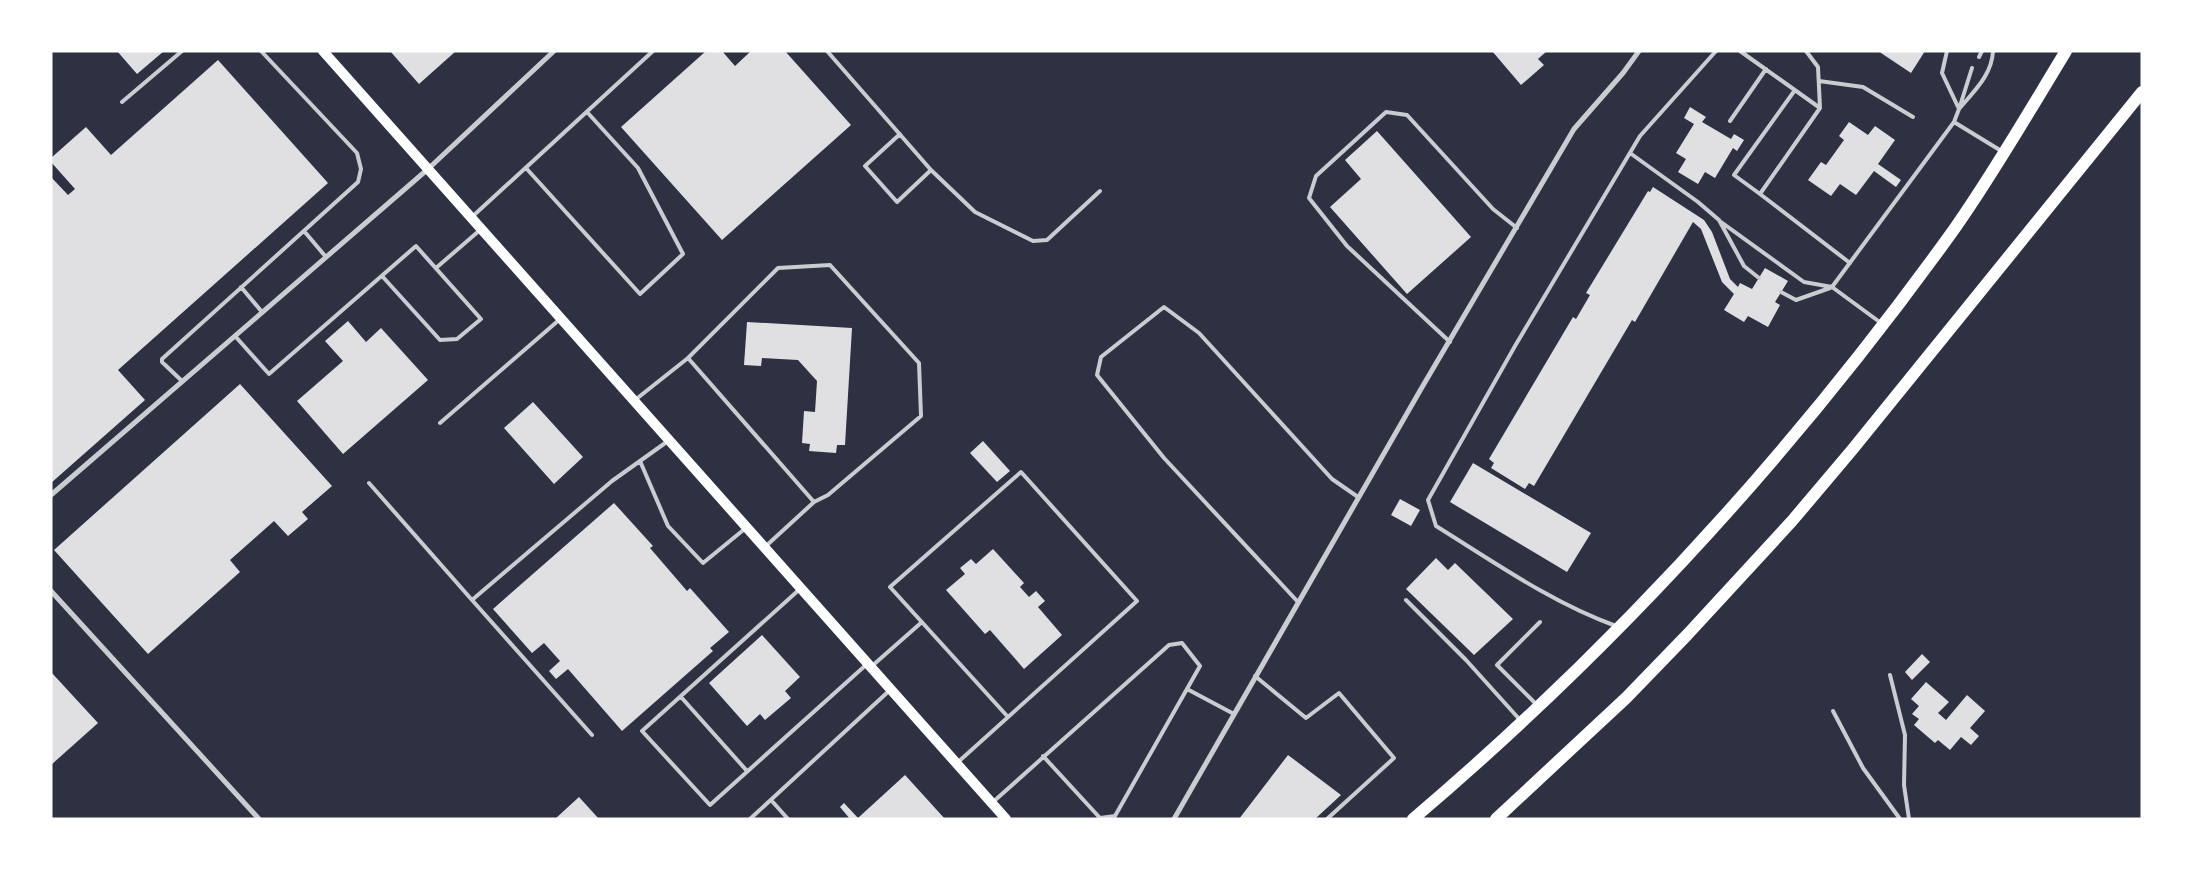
<svg xmlns="http://www.w3.org/2000/svg" width="2193" height="870" font-family="Montserrat,sans-serif">
  <rect width="100%" height="100%" fill="#2d3142"/>
  <path fill="#e0e0e3" d="M 117,51 L 164,51 L 137,74 Z
    M 390,51 L 456,51 L 419,84 Z
    M 706,51 L 722,51 L 735,66 L 751,51 L 785,51 L 851,125 L 722,240 L 621,127 Z
    M 1492,51 L 1547,51 L 1538,59 L 1544,65 L 1521,85 Z
    M 1878,51 L 1925,51 L 1911,73 Z
    M 218,60 L 328,183 L 118,370 L 145,400 L 51,483 L 51,177 L 68,195 L 75,189 L 51,162 L 51,158 L 86,127 L 111,155 Z
    M 1690,107 L 1706,117 L 1702,122 L 1731,139 L 1734,134 L 1744,140 L 1737,151 L 1733,148 L 1715,178 L 1705,172 L 1698,184 L 1678,172 L 1686,159 L 1676,153 L 1694,124 L 1684,118 Z
    M 1849,122 L 1868,135 L 1875,126 L 1895,140 L 1878,164 L 1901,180 L 1896,187 L 1874,171 L 1856,195 L 1840,184 L 1831,196 L 1808,180 L 1821,162 L 1826,165 L 1844,140 L 1839,136 Z
    M 1377,131 L 1471,237 L 1407,294 L 1330,207 L 1361,179 L 1345,160 Z
    M 1653,187 L 1704,220 L 1712,232 L 1730,279 L 1738,287 L 1740,283 L 1752,289 L 1765,268 L 1788,281 L 1775,302 L 1780,305 L 1768,327 L 1748,316 L 1744,322 L 1724,310 L 1734,294 L 1722,282 L 1701,229 L 1693,222 L 1635,322 L 1632,320 L 1534,486 L 1529,483 L 1525,489 L 1491,468 L 1494,463 L 1489,459 L 1573,317 L 1576,319 L 1590,295 L 1586,293 L 1648,191 L 1650,192 Z
    M 348,321 L 366,342 L 381,328 L 428,380 L 343,454 L 297,401 L 343,361 L 325,341 Z
    M 747,322 L 852,328 L 845,445 L 837,445 L 836,453 L 809,451 L 810,444 L 802,443 L 804,411 L 815,412 L 817,381 L 798,360 L 762,358 L 761,366 L 744,365 Z
    M 240,384 L 332,486 L 302,512 L 308,519 L 288,536 L 274,521 L 230,560 L 240,572 L 148,654 L 54,550 Z
    M 533,402 L 583,457 L 554,484 L 504,428 Z
    M 983,441 L 1010,471 L 997,482 L 970,453 Z
    M 1473,463 L 1591,533 L 1567,572 L 1450,502 Z
    M 1400,499 L 1420,510 L 1411,526 L 1391,515 Z
    M 614,503 L 653,546 L 650,548 L 687,591 L 690,588 L 729,632 L 710,648 L 713,651 L 622,731 L 568,669 L 556,679 L 549,671 L 560,661 L 544,643 L 532,653 L 493,609 Z
    M 993,549 L 1024,583 L 1020,587 L 1029,597 L 1036,591 L 1045,601 L 1038,607 L 1062,635 L 1024,669 L 990,630 L 985,634 L 946,590 L 965,574 L 960,568 L 971,559 L 976,564 Z
    M 1436,558 L 1448,570 L 1455,563 L 1513,619 L 1474,655 L 1406,589 Z
    M 762,635 L 800,677 L 785,691 L 791,698 L 765,720 L 760,714 L 747,726 L 709,683 Z
    M 1922,654 L 1930,662 L 1912,680 L 1905,672 Z
    M 51,672 L 98,723 L 51,765 Z
    M 1926,682 L 1949,702 L 1938,713 L 1946,720 L 1967,695 L 1985,711 L 1970,728 L 1979,736 L 1971,745 L 1961,737 L 1950,750 L 1938,740 L 1935,743 L 1914,725 L 1919,719 L 1912,714 L 1919,706 L 1911,699 Z
    M 1288,755 L 1341,795 L 1315,819 L 1239,819 Z
    M 905,775 L 945,819 L 850,819 L 840,807 L 844,803 L 858,818 Z
    M 579,797 L 599,819 L 555,819 Z"/>
  <g fill="none" stroke-linecap="round" stroke-linejoin="round">
    <path stroke="#caccd0" stroke-width="4" d="M 827,51 L 931,170 L 897,202 L 865,166 L 900,134
      M 1740,51 L 1820,108
      M 1806,51 L 1818,67 L 1820,108 L 1760,194 L 1850,263
      M 1947,51 L 1942,73 L 1959,109 L 1954,122
      M 1979,57 L 1982,51
      M 1819,81 L 1863,87 L 1913,117
      M 122,102 L 182,51
      M 1960,106 L 1972,68
      M 1959,109 C 1974,91 1992,75 1993,51
      M 1730,121 L 1766,69
      M 1630,153 L 1698,202 L 1719,220 L 1744,266 L 1759,278
      M 526,168 L 640,294 L 683,254 L 638,168 L 587,112
      M 931,170 L 975,212 L 1033,241 L 1047,240 L 1100,191
      M 1760,194 L 1734,175 L 1795,90
      M 473,216 L 653,51
      M 1721,222 L 1804,282 L 1832,287
      M 304,231 L 326,257
      M 436,268 L 480,230
      M 241,287 L 262,312
      M 1781,292 L 1796,300 L 1830,288
      M 1881,323 L 1832,287 L 1954,122 L 2003,152
      M 235,336 L 269,374 L 416,246 L 481,319 L 457,339 L 440,340 L 382,276
      M 1450,342 L 1347,246 L 1309,198 L 1316,176 L 1386,112 L 1407,115 L 1493,209 L 1517,228
      M 182,381 L 162,362 L 162,359 L 358,182 L 361,169 L 357,153 L 261,51
      M 635,400 L 688,358 L 814,502 L 828,495 L 921,416 L 919,363 L 830,265 L 778,268 L 688,358
      M 440,423 L 559,320
      M 640,461 L 668,526 L 703,563 L 747,527
      M 369,483 L 472,600
      M 766,546 L 814,502
      M 801,588 L 642,731 L 710,805 L 867,664
      M 1406,600 L 1466,660 L 1521,721
      M 1298,602 L 1164,458 L 1097,375 L 1101,357 L 1164,307 L 1199,333 L 1332,479 L 1358,497
      M 1616,626 C 1552,603 1494,562 1436,526 L 1428,500 L 1515,346 L 1640,136 L 1716,51
      M 872,666 L 922,622
      M 1890,675 L 1905,735 L 1904,785 L 1909,819
      M 1255,676 L 1306,718 L 1339,693 L 1394,758 L 1327,819
      M 1187,689 L 1234,714
      M 681,697 L 747,771
      M 1537,705 L 1497,665 L 1540,622
      M 1833,711 L 1863,768 L 1900,819
      M 592,735 L 472,600 L 612,481 L 668,441
      M 957,763 L 1137,601 L 1021,472 L 890,587 L 1008,717
      M 771,800 L 788,819
      M 993,802 L 1169,645 L 1182,643 L 1200,666 L 1115,816 L 1100,818 L 1043,756
      M 750,819 L 890,690"/>
    <path stroke="#caccd0" stroke-width="5" d="M 51,495 L 428,169 L 554,51
      M 51,591 L 259,819
      M 1174,819 L 1421,389 L 1574,129 L 1623,73 L 1639,51"/>
    <path stroke="#fff" stroke-width="10" d="M 323,51 L 1006,819"/>
    <path stroke="#fff" stroke-width="12" d="M 1413,819 C 1619,644 1798,447 1955,228 C 1995,171 2030,110 2066,51
      M 1496,819 L 1626,698 L 1687,635 L 1792,521 L 1852,450 L 2142,92"/>
  </g>
  <rect width="2193" height="870" fill="none" stroke="#ffffff" stroke-width="105"/>
</svg>
